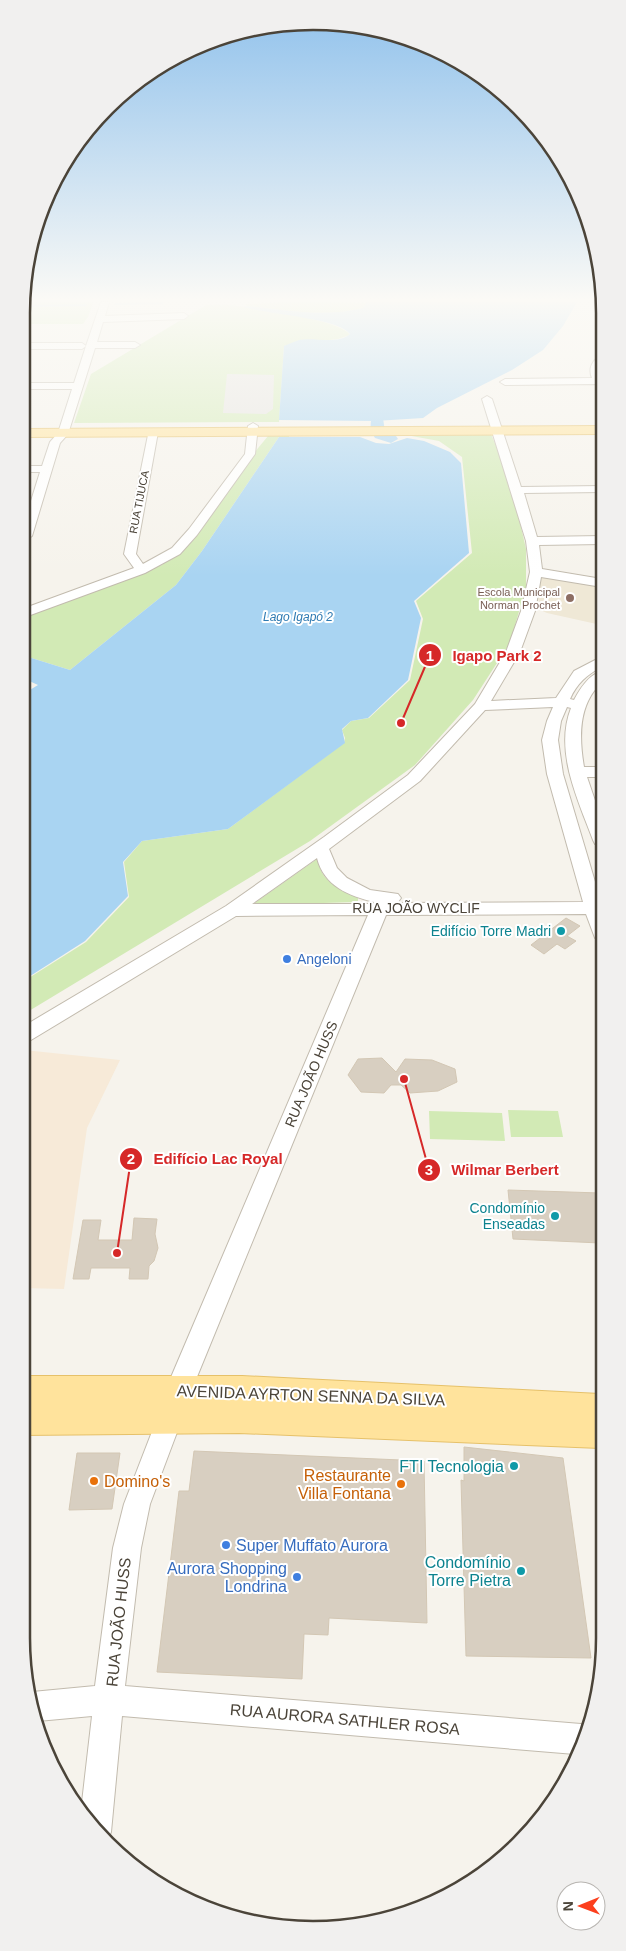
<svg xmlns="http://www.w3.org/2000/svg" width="626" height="1951" font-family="Arial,sans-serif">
  <rect width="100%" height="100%" fill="#f6f3ec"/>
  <path fill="#f7ead8" d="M 24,1050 L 120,1060 L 87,1128 L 64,1289 L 23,1288 Z"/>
  <path fill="#efe8d6" d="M 540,575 L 602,586 L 601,625 L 547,613 L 538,609 Z"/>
  <path fill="#d2eab5" d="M 27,302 L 93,302 L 93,303 L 88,317 L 83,324 L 27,324 Z
    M 293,302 L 367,303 L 363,308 C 324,318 286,310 247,306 L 245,304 Z
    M 206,305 C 217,305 228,304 238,306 C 258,309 341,320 350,335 L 338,339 L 284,346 L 279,422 L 74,423 L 91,374 Z
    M 289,434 L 289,437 L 279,437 L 202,551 L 176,585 L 70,670 L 25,656 L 25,614 L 162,565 L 268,436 Z
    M 491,434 L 511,482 L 526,549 L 526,587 L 510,643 L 473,700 L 415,765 L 310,841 L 24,1014 L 24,981 L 86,942 L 129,897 L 124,862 L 142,841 L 228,829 L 344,743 L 345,738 L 342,730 L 351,721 L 369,718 L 410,680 L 423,619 L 416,601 L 472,553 L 462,457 L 439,441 L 406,435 Z
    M 317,859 L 319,860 C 319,882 341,888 358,897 L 358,902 L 252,905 Z
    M 508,1110 L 558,1111 L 563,1137 L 511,1137 Z
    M 429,1111 L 502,1113 L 505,1141 L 430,1139 Z"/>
  <path fill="#e5e3e0" d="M 227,374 L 274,375 L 273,409 L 266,414 L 223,413 Z"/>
  <path fill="#a9d4f2" d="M 367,302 L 577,302 L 563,326 L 543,350 L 512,370 L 437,408 L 423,418 L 375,421 L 279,420 L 284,346 C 288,344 294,342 299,340 C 314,337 338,345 350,334 C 339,318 265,314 244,307 L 247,306 C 286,310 324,318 363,308 Z
    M 279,437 L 360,437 L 376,443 L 389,444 L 407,438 L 424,441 L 450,452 L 461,463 L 469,553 L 414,601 L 421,618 L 408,680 L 368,718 L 351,721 L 342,729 L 345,743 L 228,829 L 142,841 L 123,862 L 128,896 L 85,941 L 24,980 L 25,693 L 38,685 L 25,679 L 25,656 L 70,670 L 176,585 L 202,551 Z"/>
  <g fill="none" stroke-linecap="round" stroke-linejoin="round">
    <path stroke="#a9d4f2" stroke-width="2" d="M 116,304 L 162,303
      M 27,306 L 86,305"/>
    <path fill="#a9d4f2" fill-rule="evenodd" d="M 395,392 L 401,396 L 383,418 L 385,432 L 396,436 L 398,439 L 391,443 L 375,438 C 363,419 379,407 391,393 Z"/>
  </g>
  <path fill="#d8cfc1" stroke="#d3c7b4" d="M 566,918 L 580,926 L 567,936 L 576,941 L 565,949 L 557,944 L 544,954 L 531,945 Z
    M 382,1058 L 396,1072 L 405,1059 L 432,1060 L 455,1069 L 457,1082 L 438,1091 L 410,1093 L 401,1085 L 391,1085 L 384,1093 L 361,1092 L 348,1075 L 358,1059 Z
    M 508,1190 L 600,1193 L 600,1243 L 513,1239 Z
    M 134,1218 L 157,1219 L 155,1234 L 158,1248 L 154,1261 L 149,1266 L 148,1279 L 129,1279 L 130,1268 L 91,1268 L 89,1279 L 73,1279 L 83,1220 L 101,1220 L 98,1240 L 132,1240 Z
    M 464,1447 L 563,1458 L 591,1658 L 466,1656 L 461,1480 L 464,1481 Z
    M 194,1451 L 424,1461 L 427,1623 L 329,1618 L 328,1635 L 304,1634 L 302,1679 L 157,1672 L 179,1491 L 189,1491 Z
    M 77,1453 L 120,1453 L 112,1509 L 69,1510 Z"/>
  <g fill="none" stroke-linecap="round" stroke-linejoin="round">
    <g stroke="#c2bbae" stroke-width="2">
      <path id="minor" d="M 101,302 L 109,302 L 105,316 L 184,313 L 188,316 L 184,319 L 103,322 L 97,342 L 135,342 L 140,345 L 135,348 L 95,348 L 68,434 L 60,443 L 32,536 L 26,540 L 26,517 L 40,472 L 26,472 L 26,466 L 42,466 L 50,442 L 58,433 L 72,389 L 26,389 L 26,383 L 74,383 L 86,346 L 82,349 L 27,349 L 27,343 L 82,343 L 86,346 Z
        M 602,356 L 599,372 L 602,378 L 602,389 L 595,384 L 505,385 L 500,382 L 505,379 L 592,378 C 588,369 592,359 602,356 Z
        M 487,396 L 492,399 L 521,487 L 602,486 L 602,492 L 524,493 L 537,537 L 602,536 L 602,544 L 539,545 L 542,569 L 602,579 L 602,587 L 541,577 L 535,611 L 520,652 L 491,701 L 556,698 L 574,671 L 601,657 L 601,667 C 587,675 577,683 570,699 L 574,700 C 580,689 589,674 601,672 L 601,683 C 578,705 579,738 584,767 L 601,767 L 601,777 L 587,777 L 601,818 L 601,845 L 595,844 L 593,840 C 578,800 554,751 571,708 L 567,707 L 561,721 L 558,740 L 563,774 L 601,902 L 601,940 L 595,938 L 586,914 L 386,915 L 192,1389 L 188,1397 L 179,1400 L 170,1397 L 166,1389 L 368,915 L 236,916 L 31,1040 L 24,1042 L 24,1026 L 226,906 L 324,837 L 408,775 L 475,704 L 506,652 L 521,611 L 530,572 L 526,541 L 482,399 ZM 553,707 L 547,721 L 542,740 L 547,774 L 583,902 L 393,903 L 398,902 L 401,898 L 398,894 L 370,890 L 347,878 L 337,868 L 329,849 L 420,781 L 485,710 ZM 317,858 C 324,886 349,896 374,902 L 373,904 L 252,904 Z
        M 253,423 L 258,426 L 255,454 L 197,535 L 180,554 L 145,573 L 25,617 L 25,608 L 134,568 L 124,554 L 149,430 L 157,430 L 158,432 L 136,554 L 143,564 L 172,548 L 189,529 L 245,454 L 248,426 Z
        M 169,1407 L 178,1411 L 182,1419 L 150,1504 L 141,1548 L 125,1686 L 581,1724 L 586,1726 L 575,1754 L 122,1716 L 111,1832 L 107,1841 L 94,1831 L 81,1811 L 92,1716 L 38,1721 L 32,1692 L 95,1686 L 113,1548 L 124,1504 L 160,1411 Z"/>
    </g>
    <g stroke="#e6c16a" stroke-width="2">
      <path id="major" d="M 602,426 L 602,434 L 26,437 L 26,429 Z
        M 22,1376 L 242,1376 L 600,1394 L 600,1448 L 239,1433 L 22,1435 Z"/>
    </g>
    <use href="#minor" fill="#fff" fill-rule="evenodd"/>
    <use href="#major" fill="#ffe39c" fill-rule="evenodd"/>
  </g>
  <linearGradient id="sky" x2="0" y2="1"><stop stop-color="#8fc1ec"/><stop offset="0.52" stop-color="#fbfaf6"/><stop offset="1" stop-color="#fbfaf6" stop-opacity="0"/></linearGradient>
  <rect width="626" height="576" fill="url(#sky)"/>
  <circle fill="#8d6e63" stroke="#fff" stroke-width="2" cx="570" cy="598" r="5"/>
  <g fill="#0f9aa8" stroke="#fff" stroke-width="2">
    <circle cx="561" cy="931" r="5"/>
    <circle cx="555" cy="1216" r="5"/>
    <circle cx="514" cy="1466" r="5"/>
    <circle cx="521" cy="1571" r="5"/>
  </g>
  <g fill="#3f7fe0" stroke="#fff" stroke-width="2">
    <circle cx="287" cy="959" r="5"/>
    <circle cx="226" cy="1545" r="5"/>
    <circle cx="297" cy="1577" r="5"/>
  </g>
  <g fill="#e8710a" stroke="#fff" stroke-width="2">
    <circle cx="94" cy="1481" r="5"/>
    <circle cx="401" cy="1484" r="5"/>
  </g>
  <g text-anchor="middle" stroke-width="4" stroke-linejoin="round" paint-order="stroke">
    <g font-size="11" fill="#4b4439" stroke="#fff">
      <text transform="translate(139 502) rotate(-79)" y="4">RUA TIJUCA</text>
    </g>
    <g font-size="11" fill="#785e54" stroke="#fff" text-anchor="end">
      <text x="560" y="596">Escola Municipal<tspan x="560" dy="13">Norman Prochet</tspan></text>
    </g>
    <g font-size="12" font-style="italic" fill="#2e7ab2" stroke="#fff">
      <text x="298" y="621">Lago Igapó 2</text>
    </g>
    <g font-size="14" fill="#4b4439" stroke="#fff">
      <text x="416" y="913">RUA JOÃO WYCLIF</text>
      <text transform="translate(311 1074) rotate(-67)" y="5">RUA JOÃO HUSS</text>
    </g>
    <g font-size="14" fill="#0d838f" stroke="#fff" text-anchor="end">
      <text x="551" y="936">Edifício Torre Madri</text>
      <text x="545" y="1213">Condomínio<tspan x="545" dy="16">Enseadas</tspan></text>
    </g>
    <g font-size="14" fill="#366cbe" stroke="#fff" text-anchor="start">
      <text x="297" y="964">Angeloni</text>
    </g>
    <g font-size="16" fill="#4b4439" stroke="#fff">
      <text transform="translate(311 1395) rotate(2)" y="6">AVENIDA AYRTON SENNA DA SILVA</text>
      <text transform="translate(118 1622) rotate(-84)" y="6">RUA JOÃO HUSS</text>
      <text transform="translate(345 1719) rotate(5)" y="6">RUA AURORA SATHLER ROSA</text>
    </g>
    <g font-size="16" fill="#0d838f" stroke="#fff" text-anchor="end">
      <text x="504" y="1472">FTI Tecnologia</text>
      <text x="511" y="1568">Condomínio<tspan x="511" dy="18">Torre Pietra</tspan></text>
    </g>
    <g font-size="16" fill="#c56008" stroke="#fff" text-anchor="end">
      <text x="391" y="1481">Restaurante<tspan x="391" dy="18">Villa Fontana</tspan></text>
      <text x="104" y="1487" text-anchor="start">Domino's</text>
    </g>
    <g font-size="16" fill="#366cbe" stroke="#fff" text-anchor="start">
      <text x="236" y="1551">Super Muffato Aurora</text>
      <text x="287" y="1574" text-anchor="end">Aurora Shopping<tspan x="287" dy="18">Londrina</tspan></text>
    </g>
  </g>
  <path d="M0 0H626V1951H0ZM313 30H313A283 283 0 0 1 596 313V1638A283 283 0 0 1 313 1921H313A283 283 0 0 1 30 1638V313A283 283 0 0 1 313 30Z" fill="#f1f0ef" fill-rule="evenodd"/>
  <path fill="none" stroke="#4b4439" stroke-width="2.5" d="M313 30H313A283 283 0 0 1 596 313V1638A283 283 0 0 1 313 1921H313A283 283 0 0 1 30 1638V313A283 283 0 0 1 313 30Z"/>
  <path fill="none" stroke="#d62828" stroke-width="2" d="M401 723L430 655M117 1253L131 1159M404 1079L429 1170"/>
  <g fill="#d62828" stroke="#fff" stroke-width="2">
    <circle cx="401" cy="723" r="5"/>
    <circle cx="117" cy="1253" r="5"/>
    <circle cx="404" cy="1079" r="5"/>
    <circle cx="430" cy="655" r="12"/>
    <circle cx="131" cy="1159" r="12"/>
    <circle cx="429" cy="1170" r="12"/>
  </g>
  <g font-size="15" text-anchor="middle" font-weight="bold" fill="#fff">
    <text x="430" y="661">1</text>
    <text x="131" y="1164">2</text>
    <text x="429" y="1175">3</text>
  </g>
  <g font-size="15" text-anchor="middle" font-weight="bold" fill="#d62828" stroke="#fff" stroke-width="4" stroke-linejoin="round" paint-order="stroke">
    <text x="497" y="661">Igapo Park 2</text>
    <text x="218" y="1164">Edifício Lac Royal</text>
    <text x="505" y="1175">Wilmar Berbert</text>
  </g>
  <g transform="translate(581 1906) rotate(269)"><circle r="24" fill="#ffffff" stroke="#b7b4b0"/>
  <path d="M0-4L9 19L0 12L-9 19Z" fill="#fc3f1d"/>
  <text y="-8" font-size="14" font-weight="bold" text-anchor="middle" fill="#4b4439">N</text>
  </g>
</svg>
